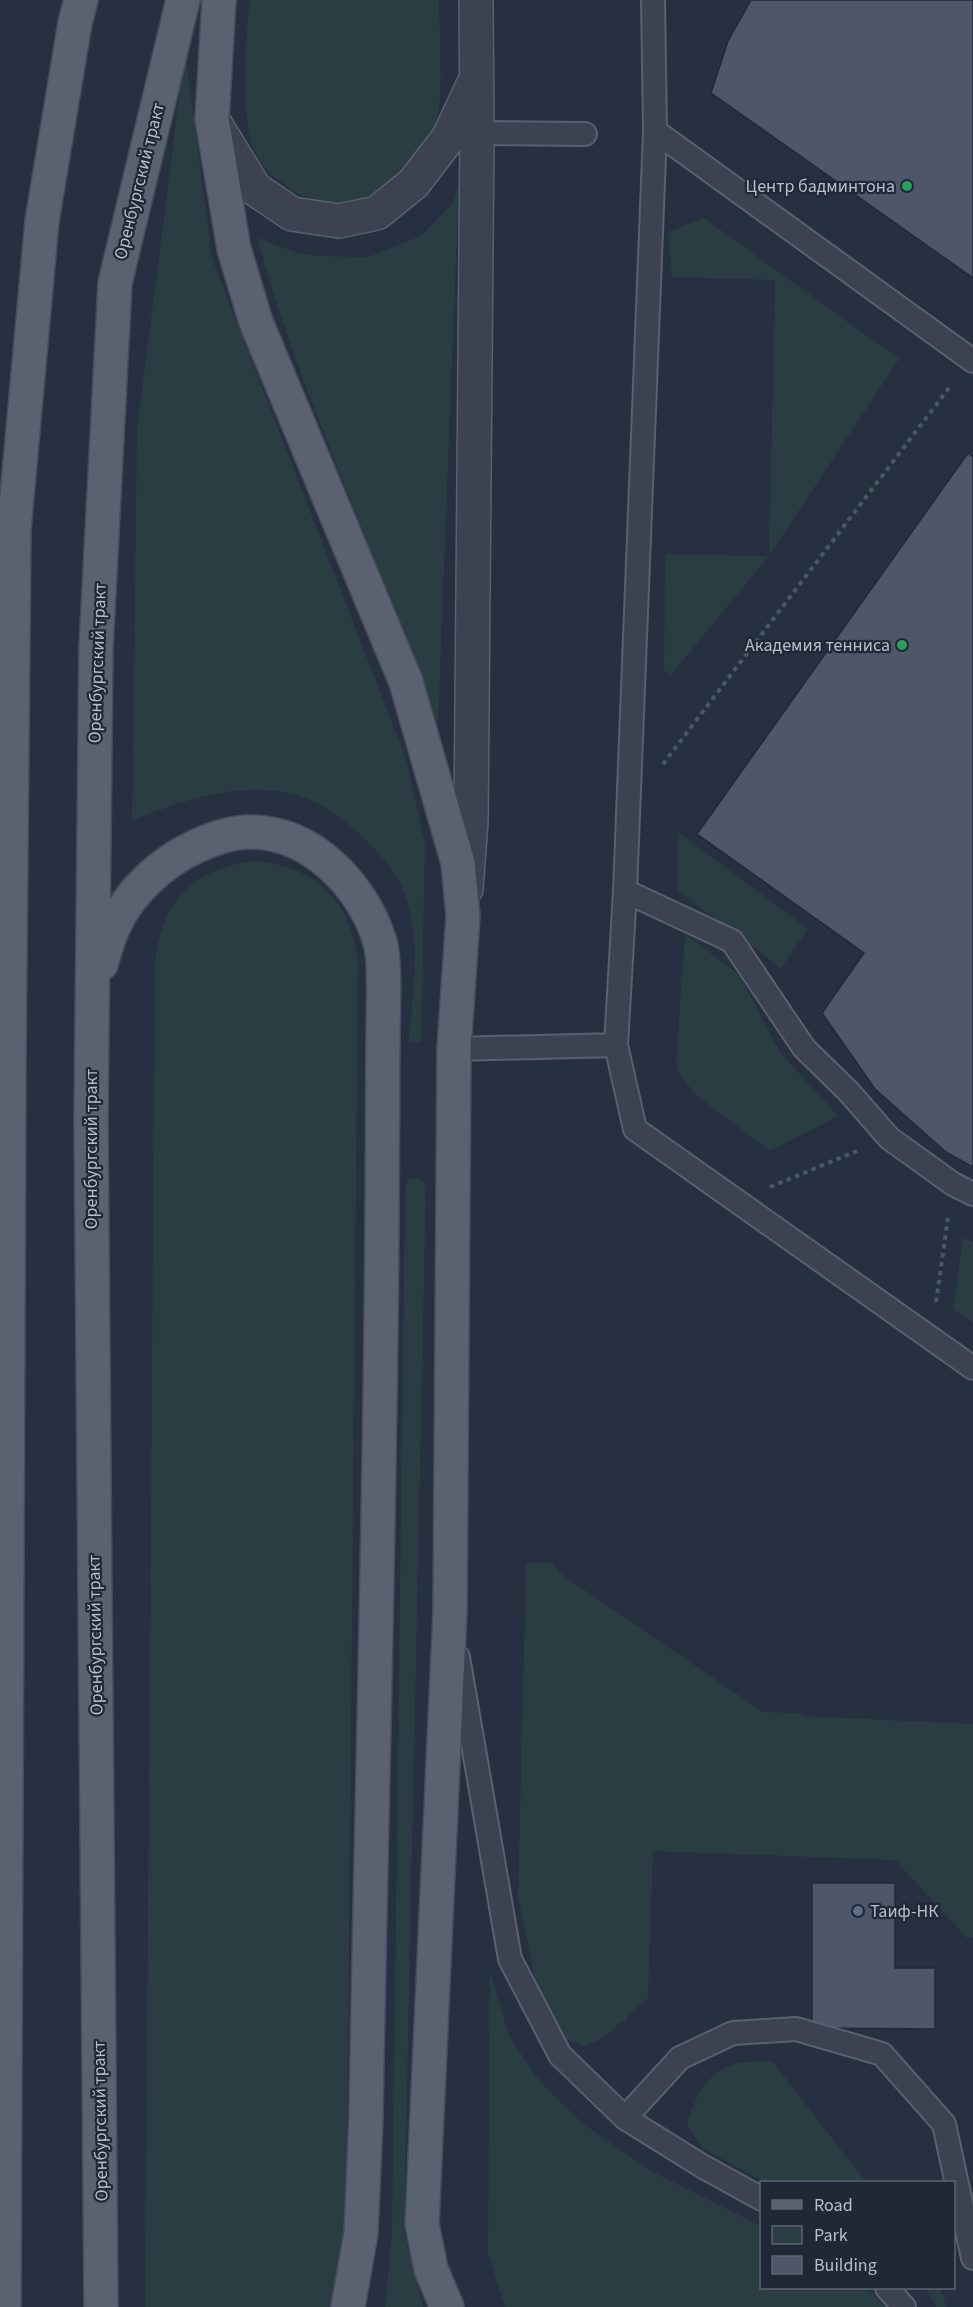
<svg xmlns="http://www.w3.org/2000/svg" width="973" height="2307" font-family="'Source Sans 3',sans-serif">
  <rect width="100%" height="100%" fill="#273041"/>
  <path fill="#293d42" d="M 250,0 L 439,0 C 439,31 445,107 434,132 C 432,138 399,186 395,189 C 390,193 380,195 374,197 C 338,209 310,206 280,181 C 272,175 263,167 258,158 C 238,125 246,39 250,0 Z
    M 185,50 L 212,258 L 405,756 L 425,843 L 421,1042 L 409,1042 C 412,996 421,946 407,901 C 400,877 385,859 368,842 C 349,823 322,802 296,795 C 242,780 181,800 132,821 L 137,430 Z
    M 459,180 L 438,724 L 304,382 L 275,299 L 257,238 L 295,252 L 319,256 L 368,257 L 421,236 L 452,204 Z
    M 704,218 L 899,359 L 769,556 L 671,675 L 664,670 L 665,554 L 769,556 L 775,280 L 672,277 L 668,232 Z
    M 678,832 L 808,929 L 781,968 L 678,891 Z
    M 257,861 C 318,867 352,903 358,963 L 346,2281 L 336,2307 L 145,2307 L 155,961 C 162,900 196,867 257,861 Z
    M 685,934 L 740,975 L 779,1051 L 838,1116 L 770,1151 L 695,1094 L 679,1074 L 676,1060 Z
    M 418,1177 L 426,1184 L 404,2231 L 423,2307 L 385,2307 L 392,2233 L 405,1187 L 409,1179 Z
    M 963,1238 L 973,1242 L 973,1323 L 953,1309 Z
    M 526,1562 L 553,1563 L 558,1572 L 763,1712 L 801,1713 L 802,1716 L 973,1724 L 973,1937 L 967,1938 L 895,1860 L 653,1851 L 648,1998 L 626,2018 L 626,2023 L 621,2022 L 606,2036 L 586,2046 L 566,2039 L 552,2026 L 539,1999 L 518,1896 Z
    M 490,1971 L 509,2036 L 540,2082 L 582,2123 L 651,2171 L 761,2226 L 762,2288 L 867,2288 L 885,2307 L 505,2307 L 488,2253 Z
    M 772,2061 L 866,2182 L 764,2182 L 702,2148 L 687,2126 C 693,2099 706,2074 734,2064 C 744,2061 760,2062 772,2061 Z
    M 925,2288 L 940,2288 L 947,2307 L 937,2307 Z"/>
  <path fill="#4e566a" stroke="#222938" stroke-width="1.5" d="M 751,0 L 973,0 L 973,278 L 711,93 L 728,41 Z
    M 968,453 L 973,457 L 973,1167 L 946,1152 L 875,1089 L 822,1013 L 864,953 L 697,834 Z
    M 812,1883 L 895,1883 L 895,1968 L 935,1968 L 935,2029 L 812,2028 Z"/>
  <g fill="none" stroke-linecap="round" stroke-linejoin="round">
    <g stroke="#59606e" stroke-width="26">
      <path id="service" d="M 655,131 L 973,361
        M 477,133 L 585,134
        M 625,891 L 732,941 L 804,1048 L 849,1092 L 889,1138 L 953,1184 L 973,1194
        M 616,1045 L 625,891 L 655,131 L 653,0
        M 454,1049 L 616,1045 L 635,1129 L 973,1368
        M 458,1657 L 510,1959 L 560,2055 L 625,2118
        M 762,2199 L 702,2166 L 625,2118 L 680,2058 L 733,2033 L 796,2029 L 882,2054 L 944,2124 L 973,2258
        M 887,2288 L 904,2307"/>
    </g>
    <g stroke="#59606e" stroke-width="36">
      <path id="minor" d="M 212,119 L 255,189 L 292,214 L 339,221 L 377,213 L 414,183 L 449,137 L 473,85
        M 466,889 L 471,822 L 477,133 L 476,0"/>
    </g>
    <g stroke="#454b5a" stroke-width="36">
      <path id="primary" d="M 219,0 L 212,119 L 234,249 L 256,322 L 406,682 L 458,863 L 463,916 L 454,1049 L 450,1611 L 422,2224 L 431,2269 L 447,2307
        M 101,964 C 105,952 108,938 114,926 C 129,892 163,861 197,846 C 214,838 231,832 250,832 C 312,832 363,886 380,942 C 386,963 383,1012 383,1036 C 383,1099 382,1163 382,1226 C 380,1523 371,1820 366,2118 L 361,2233 L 348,2307
        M 4,2307 L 9,1059 L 14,529 L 42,221 L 75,23 L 81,0
        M 101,2307 L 91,1119 L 96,648 L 115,283 L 183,0"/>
    </g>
    <path stroke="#485a5f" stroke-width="4" stroke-dasharray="4.5 4.5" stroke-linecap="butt" d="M 663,764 L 952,384
      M 770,1187 L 857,1151
      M 936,1302 L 948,1218"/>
    <use href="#service" stroke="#3c4251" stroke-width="22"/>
    <use href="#minor" stroke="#3c4251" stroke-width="33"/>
    <use href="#primary" stroke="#5a6171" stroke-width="33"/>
  </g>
  <g fill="#2e9e5b" stroke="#202736" stroke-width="2">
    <circle cx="907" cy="186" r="6"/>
    <circle cx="902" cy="645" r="6"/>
  </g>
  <circle fill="#5c6f8a" stroke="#202736" stroke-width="2" cx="858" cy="1911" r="6"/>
  <g text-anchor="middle" stroke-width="4.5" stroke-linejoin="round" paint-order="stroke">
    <g font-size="18" fill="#b8becb" stroke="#202736">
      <text transform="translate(139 181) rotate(-76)" y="6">Оренбургский тракт</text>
      <text transform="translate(97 663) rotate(-88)" y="6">Оренбургский тракт</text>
      <text transform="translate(91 1149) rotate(-90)" y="6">Оренбургский тракт</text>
      <text transform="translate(95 1635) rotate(-91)" y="6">Оренбургский тракт</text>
      <text transform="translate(100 2121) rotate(-91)" y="6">Оренбургский тракт</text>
    </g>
    <g font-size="18" fill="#b8becb" stroke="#202736" text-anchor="end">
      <text x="895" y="192">Центр бадминтона</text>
      <text x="890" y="651">Академия тенниса</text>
      <text x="870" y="1917" text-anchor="start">Таиф-НК</text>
    </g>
  </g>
  <rect x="760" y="2181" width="195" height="108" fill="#202736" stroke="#5d6372" stroke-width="1.5"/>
  <rect x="772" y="2200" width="30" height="9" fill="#5a6171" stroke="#5d6372" stroke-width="1.5"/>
  <text x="814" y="2211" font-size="18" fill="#b8becb">Road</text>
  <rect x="772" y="2226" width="30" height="18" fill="#293d42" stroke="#5d6372" stroke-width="1.5"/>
  <text x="814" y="2241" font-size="18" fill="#b8becb">Park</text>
  <rect x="772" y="2256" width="30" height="18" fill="#4e566a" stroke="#5d6372" stroke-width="1.5"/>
  <text x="814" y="2271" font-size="18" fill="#b8becb">Building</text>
</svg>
